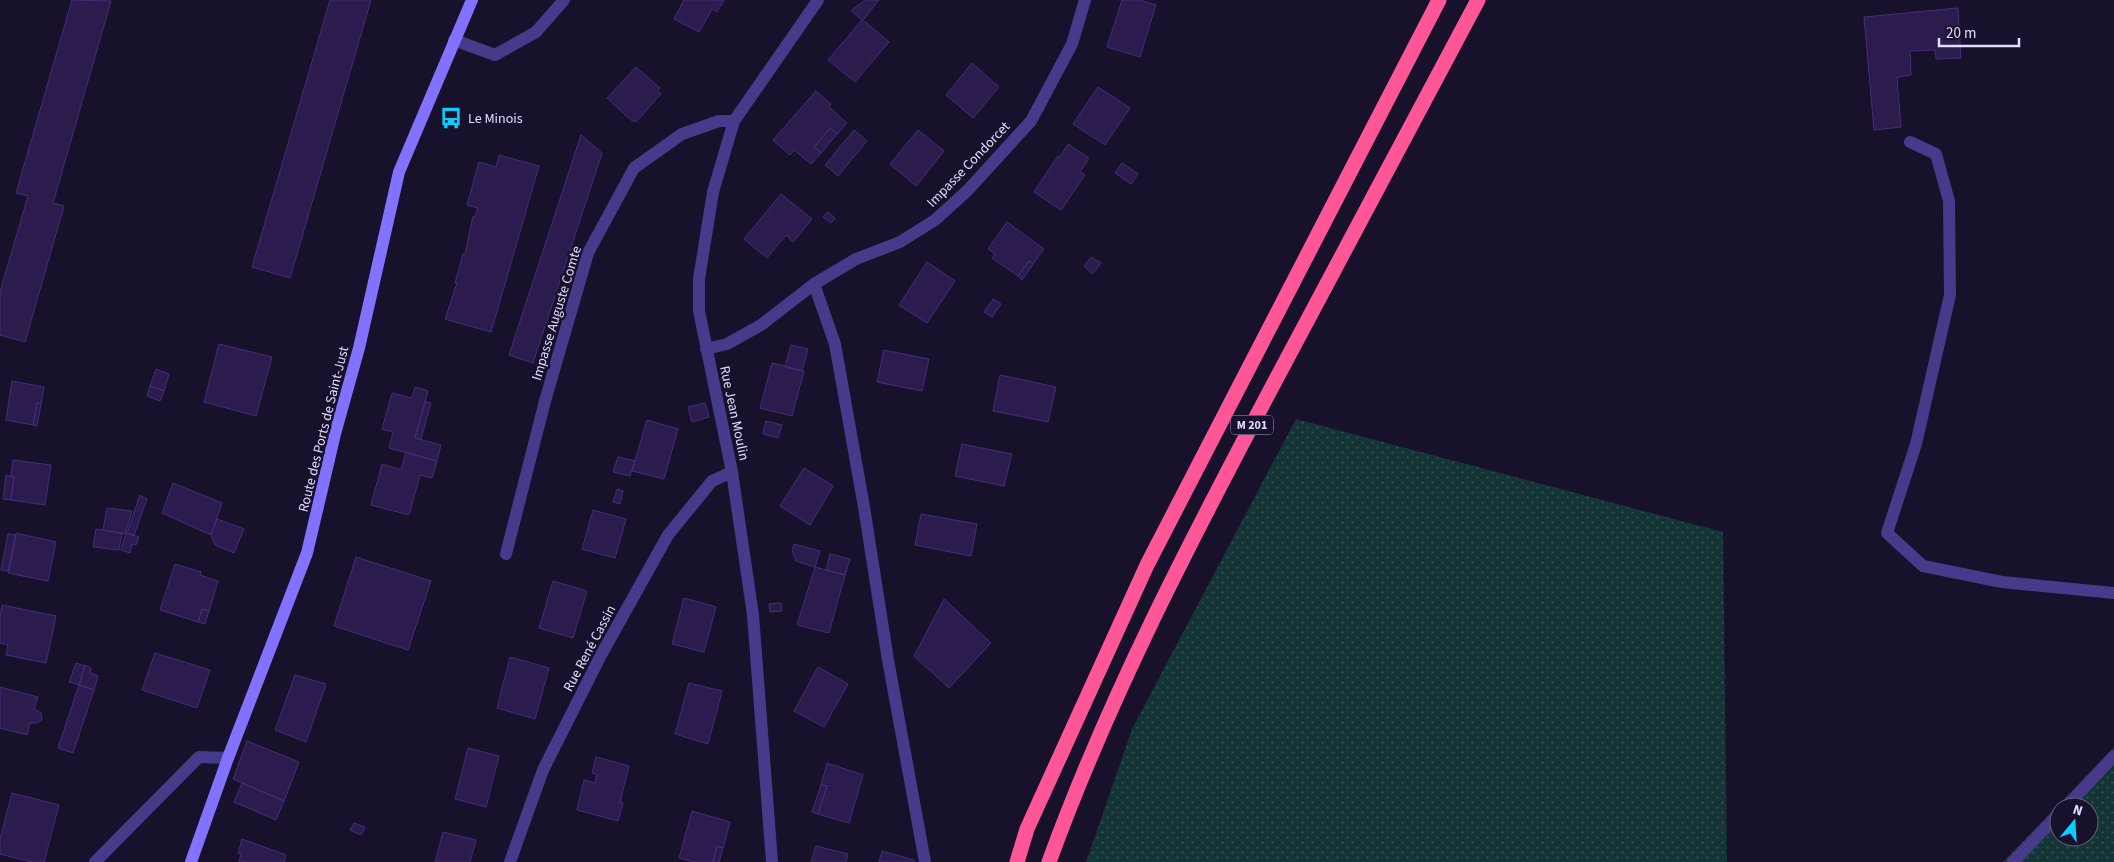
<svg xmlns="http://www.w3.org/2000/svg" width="2114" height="862" font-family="'Source Sans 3',sans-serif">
  <defs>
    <pattern id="grass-dots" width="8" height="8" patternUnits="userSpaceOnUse" patternTransform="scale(1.25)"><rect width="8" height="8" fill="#143436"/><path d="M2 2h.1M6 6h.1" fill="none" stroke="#365154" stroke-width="1.8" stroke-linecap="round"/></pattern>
  </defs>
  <rect width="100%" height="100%" fill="#18112c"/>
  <path fill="url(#grass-dots)" fill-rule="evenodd" d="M 1296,419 L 1723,532 L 1727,862 L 1086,862 L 1132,729 Z
    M 2114,747 L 2114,862 L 2003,862 ZM 2059,807 L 2089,807 L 2089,837 L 2059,837 Z"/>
  <path fill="#2b1c4d" stroke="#442e79" d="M 72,0 L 111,1 L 53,203 L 64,206 L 25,342 L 0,335 L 0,292 L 28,196 L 16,193 Z
    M 330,0 L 371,0 L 290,278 L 252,267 Z
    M 684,0 L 724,0 L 717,12 L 712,9 L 699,32 L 674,19 Z
    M 865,0 L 879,0 L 863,20 L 889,42 L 855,82 L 828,60 L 862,20 L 851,11 Z
    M 1122,0 L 1139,0 L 1156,5 L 1140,57 L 1107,47 Z
    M 1958,8 L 1961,58 L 1936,59 L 1935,50 L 1910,51 L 1911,75 L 1897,77 L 1901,127 L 1874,130 L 1864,17 Z
    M 972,63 L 999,87 L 973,118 L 946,95 Z
    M 636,67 L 660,88 L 658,91 L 661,94 L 636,122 L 631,120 L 607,98 Z
    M 1098,87 L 1130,108 L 1105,145 L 1073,124 Z
    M 816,91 L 831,104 L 829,107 L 847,123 L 837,134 L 830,128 L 814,147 L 821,153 L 811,164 L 794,150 L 790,155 L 773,140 Z
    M 830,128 L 837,134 L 821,153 L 814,147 Z
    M 854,130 L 867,141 L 838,176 L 825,165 Z
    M 918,130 L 944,151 L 916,186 L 890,164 Z
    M 581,135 L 602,153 L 533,363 L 509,355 Z
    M 1068,144 L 1089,158 L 1080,172 L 1085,175 L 1061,210 L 1034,192 L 1058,156 L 1059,158 Z
    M 499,155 L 539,166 L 491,332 L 445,319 L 457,283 L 455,283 L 463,254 L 465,254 L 473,216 L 475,217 L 478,208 L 467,205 L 479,162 L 496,167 Z
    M 1122,163 L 1138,174 L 1131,184 L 1115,173 Z
    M 781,194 L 812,219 L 793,242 L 786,235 L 767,258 L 744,239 Z
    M 828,212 L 835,218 L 831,223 L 823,217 Z
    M 1007,222 L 1044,249 L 1033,264 L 1029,261 L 1018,276 L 992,258 L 995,254 L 988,249 Z
    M 1091,257 L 1101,263 L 1092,274 L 1084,266 Z
    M 1029,261 L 1033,264 L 1022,280 L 1018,276 Z
    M 927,262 L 955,281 L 927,323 L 899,305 Z
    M 993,299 L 1001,304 L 992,317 L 984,312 Z
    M 219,344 L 272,357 L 256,416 L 204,402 Z
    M 791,345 L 808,349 L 802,371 L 785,367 Z
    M 884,350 L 929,359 L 922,391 L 877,382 Z
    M 772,363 L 804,371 L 792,416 L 760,408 Z
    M 156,369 L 169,374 L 164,391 L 150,386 Z
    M 1000,375 L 1056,387 L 1048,422 L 993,411 Z
    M 12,381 L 44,387 L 41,404 L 37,403 L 33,425 L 6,420 Z
    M 150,386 L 164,391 L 160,401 L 147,396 Z
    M 415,387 L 428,391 L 415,438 L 441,445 L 437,461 L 389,448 L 393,432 L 382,429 L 392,393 L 412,398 Z
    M 425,402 L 431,403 L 421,439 L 415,438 Z
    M 37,403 L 41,404 L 37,426 L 33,425 Z
    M 705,403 L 709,417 L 692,422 L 688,407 Z
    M 647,420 L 678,429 L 664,479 L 632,471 Z
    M 766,421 L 782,425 L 778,438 L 763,434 Z
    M 962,444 L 1012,454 L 1004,486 L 955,476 Z
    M 406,452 L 437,461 L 432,478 L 420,475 L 409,515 L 371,505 L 382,464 L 401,470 Z
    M 618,457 L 635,461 L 630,476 L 613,472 Z
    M 13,460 L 51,465 L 45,505 L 11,500 L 14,477 L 11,476 Z
    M 804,468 L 833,486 L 810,525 L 780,506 Z
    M 6,475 L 14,477 L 11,500 L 3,499 Z
    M 173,483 L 222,503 L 211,535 L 162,513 Z
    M 617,489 L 623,491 L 620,504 L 613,502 Z
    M 140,495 L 147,499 L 134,535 L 127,533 Z
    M 107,508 L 132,511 L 125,534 L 103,530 Z
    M 593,510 L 626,519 L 615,558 L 582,549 Z
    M 921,514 L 977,524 L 971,556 L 915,545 Z
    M 217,519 L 244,529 L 234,553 L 215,545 L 211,535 Z
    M 96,529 L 122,533 L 119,550 L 93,547 Z
    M 16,533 L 56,542 L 48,581 L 8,573 Z
    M 126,533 L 139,537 L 136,545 L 132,544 L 130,553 L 121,550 Z
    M 8,534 L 16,535 L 9,571 L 1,570 Z
    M 794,544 L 820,551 L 815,567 L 796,561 L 792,550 Z
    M 830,554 L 850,559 L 845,575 L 826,570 Z
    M 356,557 L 431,581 L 408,650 L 334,626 Z
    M 175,564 L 201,572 L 200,575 L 218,581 L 209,611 L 202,609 L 198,622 L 160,610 Z
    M 815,567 L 845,575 L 829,633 L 797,625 Z
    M 553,581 L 587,591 L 573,638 L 539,628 Z
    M 684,598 L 716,607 L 704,652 L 672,644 Z
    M 944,599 L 991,643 L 949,688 L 914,656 Z
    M 781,603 L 782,611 L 770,612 L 769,604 Z
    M 2,605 L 56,616 L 46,663 L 6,655 L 8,645 L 0,643 L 0,616 Z
    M 202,609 L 209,611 L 205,624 L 198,622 Z
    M 155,653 L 210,670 L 197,708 L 142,690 Z
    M 510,657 L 549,668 L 535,719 L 497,708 Z
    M 76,663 L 85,666 L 79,685 L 69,682 Z
    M 85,665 L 91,668 L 90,673 L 98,676 L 94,690 L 79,685 Z
    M 818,667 L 848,684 L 824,727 L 794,711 Z
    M 295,675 L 326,684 L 306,742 L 275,730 Z
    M 689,683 L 722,691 L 708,744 L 675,734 Z
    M 79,685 L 94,690 L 73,753 L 58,748 Z
    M 0,687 L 38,697 L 34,709 L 41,713 L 42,719 L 38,723 L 30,723 L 27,735 L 0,728 Z
    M 247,741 L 299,762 L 284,801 L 233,779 Z
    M 468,748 L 499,756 L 486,807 L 455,799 Z
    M 596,757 L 629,766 L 620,802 L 623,803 L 618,821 L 577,810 L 584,780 L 595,783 L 597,774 L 592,773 Z
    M 827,763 L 863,775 L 849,823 L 818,814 L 827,786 L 821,785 Z
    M 242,783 L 284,801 L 276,820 L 234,802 Z
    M 821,785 L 827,786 L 818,814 L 812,812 Z
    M 12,793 L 59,805 L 44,862 L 32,862 L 0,854 L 0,839 Z
    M 692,811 L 730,822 L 723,848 L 717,846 L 713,862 L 694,862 L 679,858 Z
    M 354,823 L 365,827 L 361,835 L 350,830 Z
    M 443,832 L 476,840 L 470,862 L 435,862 Z
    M 242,839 L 286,855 L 284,862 L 239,862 L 241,854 L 238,853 Z
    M 717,846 L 723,848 L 719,862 L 713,862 Z
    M 816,846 L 848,854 L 846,862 L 811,862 Z
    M 882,851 L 914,860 L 914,862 L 879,862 Z"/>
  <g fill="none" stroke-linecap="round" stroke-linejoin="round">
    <path stroke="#463b8b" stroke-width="12" d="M 454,40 L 495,55 L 536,32 L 564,0
      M 1910,142 L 1936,154 L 1949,201 L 1950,295 L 1916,444 L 1887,533 L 1923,566 L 2002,582 L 2114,593
      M 814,284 L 835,344 L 864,507 L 888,660 L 925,862
      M 706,349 L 727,344 L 761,325 L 814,284 L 856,259 L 900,242 L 935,220 L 968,190 L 1031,121 L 1072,44 L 1085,0
      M 506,554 L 545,401 L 588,253 L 634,168 L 682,134 L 719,121 L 734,121
      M 2066,807 L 2114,756
      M 95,862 L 199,757 L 228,758
      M 510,862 L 543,770 L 601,655 L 668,535 L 712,481 L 732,472
      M 772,862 L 753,615 L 732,472 L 699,311 L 699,279 L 713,192 L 734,121 L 818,0
      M 2013,862 L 2059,814"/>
    <path stroke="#8372ff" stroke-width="12" d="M 191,862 L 228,758 L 307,553 L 335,434 L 359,348 L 399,172 L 472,0"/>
    <path stroke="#ff5697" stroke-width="15" d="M 1017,862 L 1027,829 L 1147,565 L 1439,0
      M 1049,862 C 1109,697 1191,540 1273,385 C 1342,256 1410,128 1478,0"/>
  </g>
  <defs>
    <g id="bus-bare" transform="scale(1.725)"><path d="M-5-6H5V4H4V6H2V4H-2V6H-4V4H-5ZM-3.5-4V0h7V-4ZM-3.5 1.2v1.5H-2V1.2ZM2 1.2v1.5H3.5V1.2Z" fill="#07cfff" stroke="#18112c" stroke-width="2.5" paint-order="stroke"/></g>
  </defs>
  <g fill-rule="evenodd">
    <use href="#bus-bare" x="451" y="118"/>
  </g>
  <g text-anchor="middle" stroke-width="5" stroke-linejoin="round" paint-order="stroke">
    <rect fill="#18112c" stroke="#a69ec0" stroke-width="1" x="1231" y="415.5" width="42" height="19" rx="4"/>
    <g font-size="12" font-weight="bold" fill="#e3dbff">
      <text x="1252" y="429">M 201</text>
    </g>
    <g font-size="14" fill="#e3dbff" stroke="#18112c" text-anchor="start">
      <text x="468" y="123">Le Minois</text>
    </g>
    <g font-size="14" fill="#e3dbff" stroke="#18112c">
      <text transform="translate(968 164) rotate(-46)" y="5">Impasse Condorcet</text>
      <text transform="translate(556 313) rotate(-73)" y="5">Impasse Auguste Comte</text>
      <text transform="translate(735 413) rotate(78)" y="5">Rue Jean Moulin</text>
      <text transform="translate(323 429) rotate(-76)" y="5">Route des Ports de Saint-Just</text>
      <text transform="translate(589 648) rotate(-62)" y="5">Rue René Cassin</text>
    </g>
  </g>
  <g transform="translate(2074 822) rotate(18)"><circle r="24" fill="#18112c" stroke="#696280"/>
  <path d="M0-4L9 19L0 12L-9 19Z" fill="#07cfff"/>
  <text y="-8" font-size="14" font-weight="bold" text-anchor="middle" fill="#e3dbff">N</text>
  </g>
  <path d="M1939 38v8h80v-8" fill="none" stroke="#e3dbff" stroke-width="2.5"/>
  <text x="1946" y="38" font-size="15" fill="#e3dbff" stroke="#18112c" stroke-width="4" paint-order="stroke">20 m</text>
</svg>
